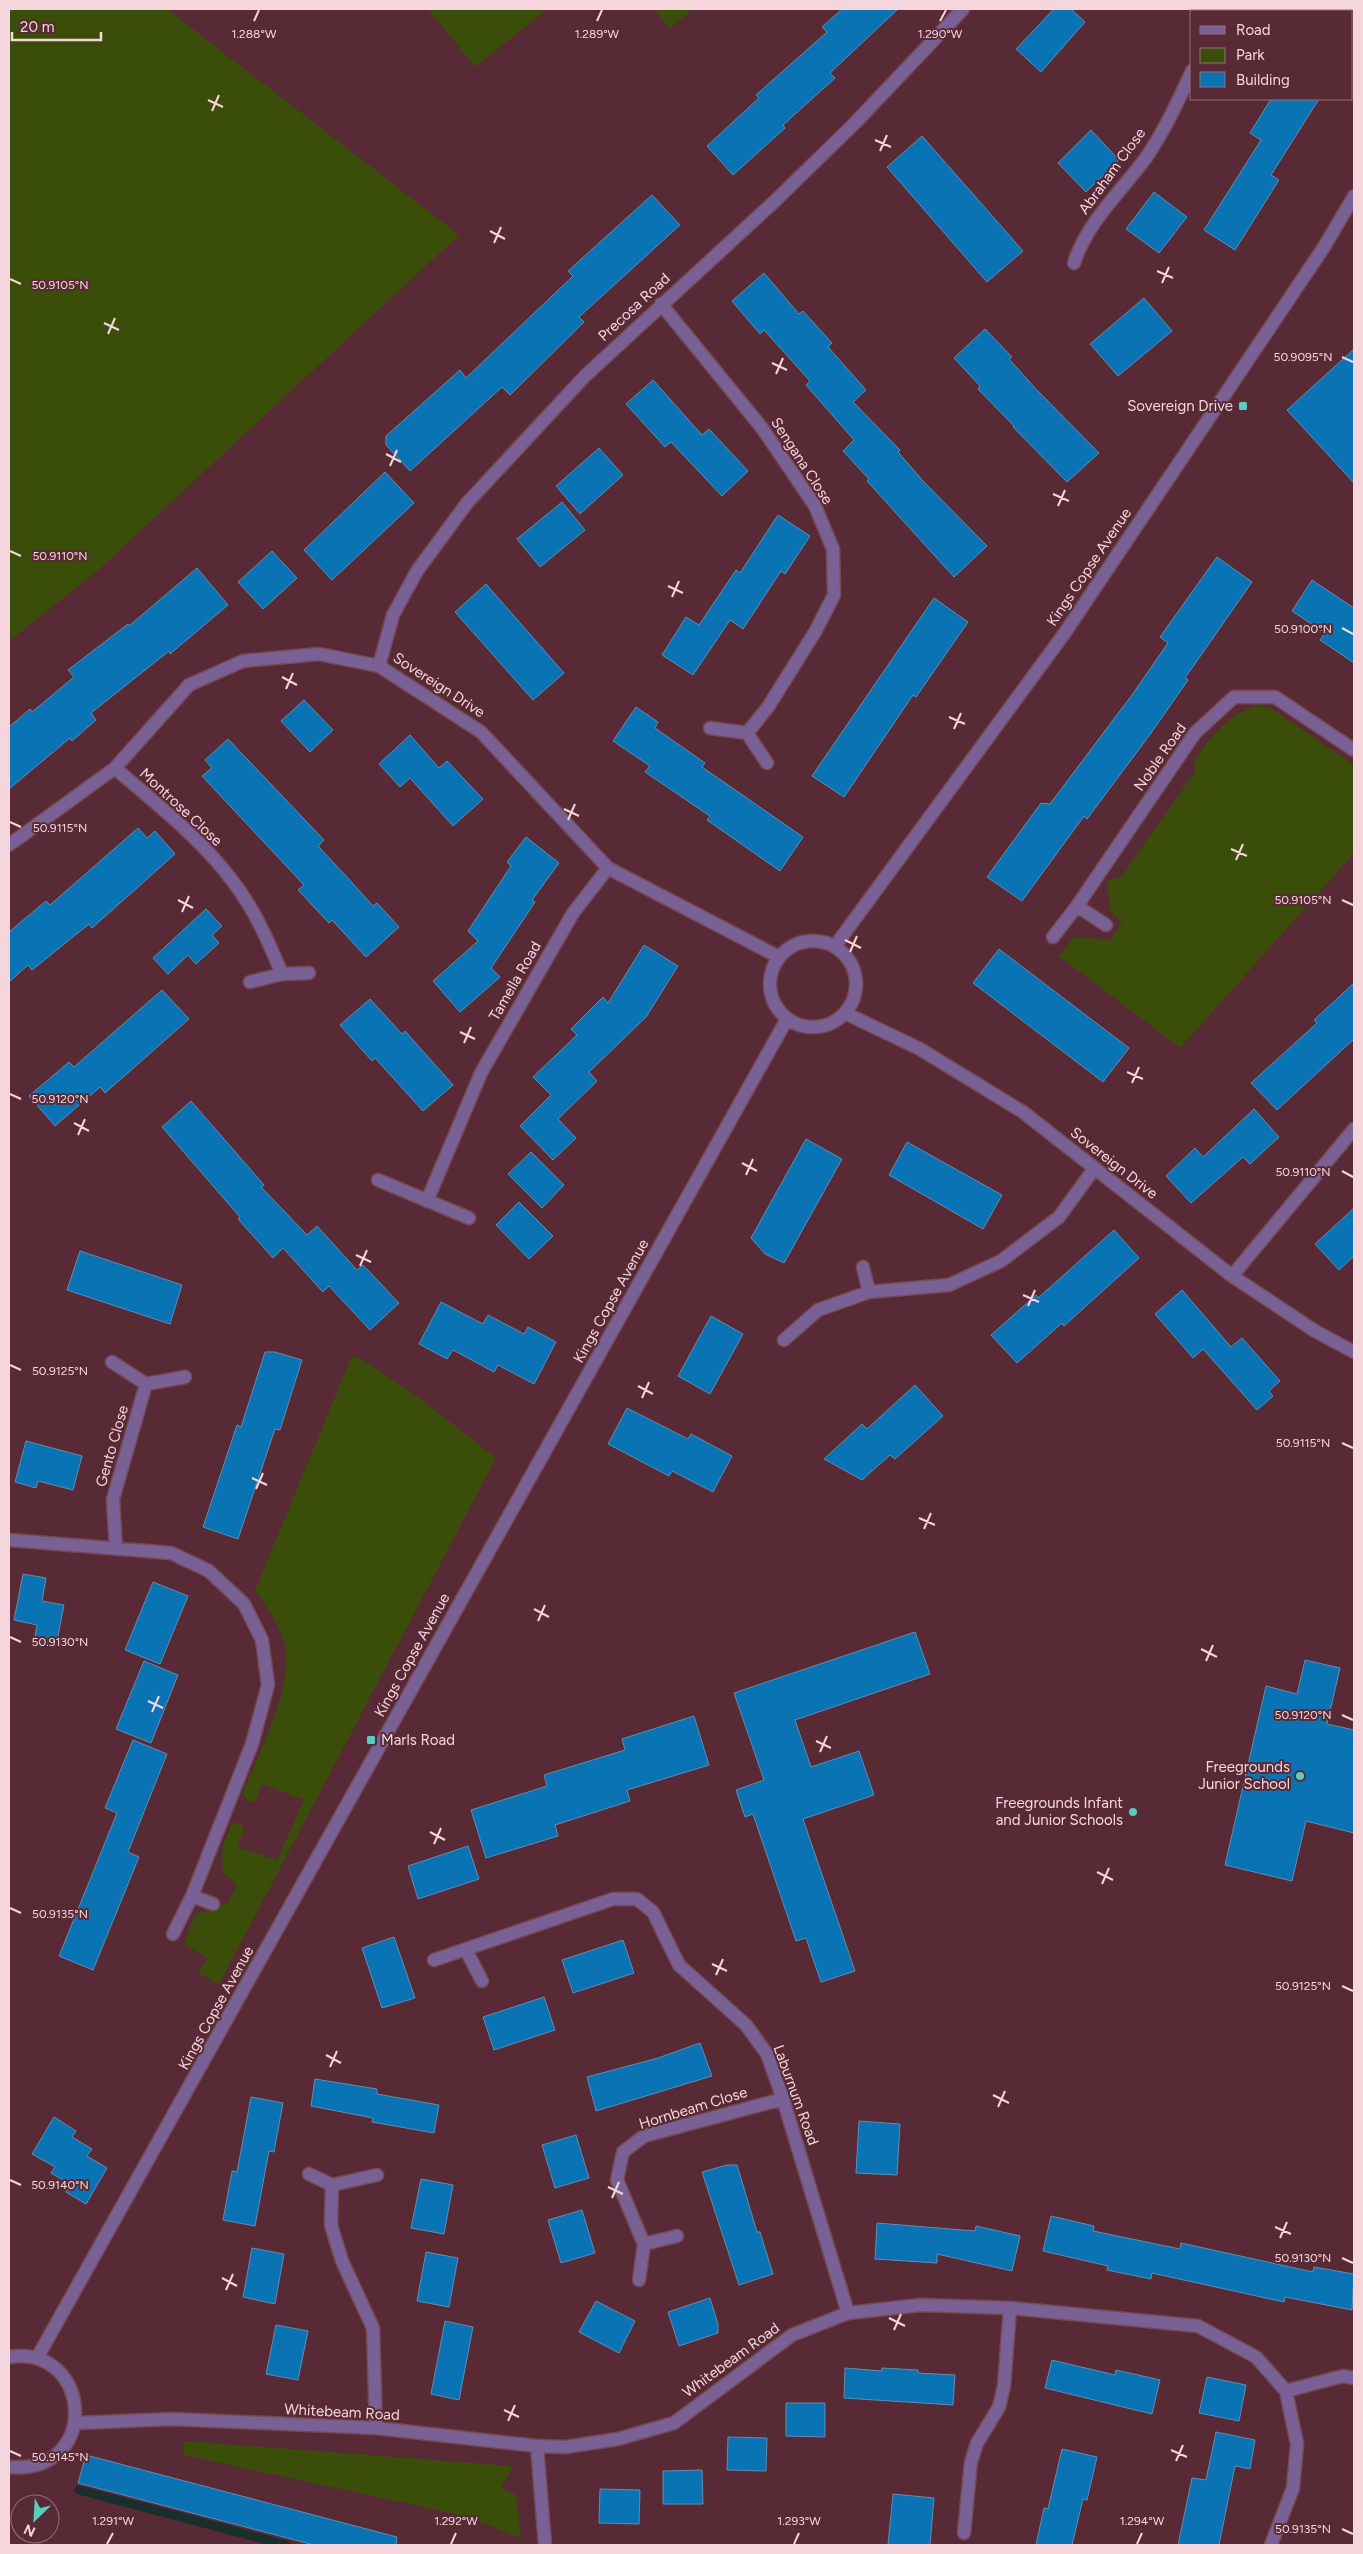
<svg xmlns="http://www.w3.org/2000/svg" width="1363" height="2554" font-family="Figtree,sans-serif">
  <rect width="100%" height="100%" fill="#582a36"/>
  <path fill="#3b4e09" d="M 9,9 L 167,9 L 459,235 L 97,571 L 9,641 Z
    M 428,9 L 547,9 L 475,67 Z
    M 654,9 L 693,9 L 670,28 Z
    M 1258,705 L 1272,709 L 1354,765 L 1354,853 L 1180,1048 L 1059,956 L 1074,937 L 1110,940 L 1122,923 L 1110,910 L 1107,881 L 1121,877 L 1195,772 L 1194,760 C 1214,734 1225,717 1258,705 Z
    M 352,1356 L 360,1358 L 418,1397 L 496,1458 L 219,1984 L 198,1973 L 208,1958 L 184,1944 L 195,1915 L 228,1903 L 237,1885 L 223,1872 L 222,1848 L 232,1823 L 238,1823 L 244,1828 L 238,1847 L 277,1860 L 304,1800 L 263,1784 L 255,1801 L 247,1801 L 243,1793 C 259,1751 290,1697 286,1651 C 283,1629 267,1608 255,1590 Z
    M 184,2441 L 513,2466 L 501,2488 L 516,2495 L 521,2538 L 465,2516 L 184,2455 Z"/>
  <g fill="none" stroke-linecap="round" stroke-linejoin="round">
    <path stroke="#1a2e2c" stroke-width="9" d="M 79,2490 L 286,2545"/>
  </g>
  <path fill="#0973b4" stroke="#648caf" d="M 842,9 L 898,9 L 830,73 L 835,78 L 783,125 L 785,128 L 733,175 L 707,146 L 759,98 L 756,95 L 827,32 L 822,27 Z
    M 1054,9 L 1071,9 L 1085,22 L 1041,72 L 1016,49 Z
    M 1271,99 L 1319,99 L 1271,175 L 1279,180 L 1235,250 L 1204,230 L 1261,140 L 1250,133 Z
    M 1091,130 L 1119,160 L 1086,192 L 1058,163 Z
    M 922,136 L 1023,251 L 987,282 L 887,167 Z
    M 1154,192 L 1187,217 L 1159,253 L 1126,229 Z
    M 652,195 L 680,225 L 579,317 L 584,322 L 510,395 L 502,387 L 410,471 L 386,445 L 386,436 L 460,370 L 466,378 L 573,276 L 568,271 Z
    M 764,273 L 799,314 L 803,311 L 832,343 L 828,347 L 866,390 L 853,402 L 900,450 L 898,452 L 923,481 L 987,546 L 954,577 L 867,481 L 869,479 L 843,451 L 854,440 L 806,385 L 810,381 L 764,330 L 760,334 L 732,301 Z
    M 1144,298 L 1172,331 L 1118,376 L 1090,344 Z
    M 985,329 L 1012,357 L 1009,359 L 1035,388 L 1099,453 L 1067,482 L 1013,427 L 1014,426 L 978,389 L 980,386 L 954,358 Z
    M 1354,349 L 1354,483 L 1287,410 Z
    M 653,380 L 702,435 L 709,429 L 748,471 L 722,496 L 671,442 L 665,447 L 626,404 Z
    M 599,448 L 623,475 L 580,514 L 556,486 Z
    M 385,472 L 414,503 L 332,580 L 304,550 Z
    M 562,502 L 585,530 L 540,567 L 517,539 Z
    M 778,515 L 810,536 L 785,574 L 781,571 L 743,629 L 730,620 L 693,675 L 662,655 L 686,617 L 699,625 L 736,570 L 740,573 Z
    M 272,551 L 297,578 L 263,609 L 238,582 Z
    M 1217,557 L 1252,582 L 1185,678 L 1188,680 L 1151,733 L 1087,819 L 1084,816 L 1022,901 L 987,877 L 1041,803 L 1050,804 L 1132,695 L 1168,643 L 1160,637 Z
    M 197,568 L 228,605 L 170,654 L 169,651 L 91,713 L 96,720 L 72,741 L 70,738 L 9,789 L 9,727 L 30,709 L 32,712 L 74,677 L 68,670 L 128,624 L 129,626 Z
    M 1312,580 L 1354,608 L 1354,663 L 1320,640 L 1325,633 L 1292,611 Z
    M 486,584 L 564,673 L 533,700 L 455,612 Z
    M 934,598 L 968,622 L 916,697 L 913,695 L 844,797 L 812,776 Z
    M 304,700 L 333,730 L 310,752 L 281,721 Z
    M 636,707 L 658,722 L 655,728 L 705,763 L 702,767 L 803,837 L 780,871 L 707,820 L 710,816 L 645,772 L 650,766 L 613,741 Z
    M 410,735 L 439,768 L 447,761 L 483,799 L 453,826 L 410,778 L 400,787 L 379,764 Z
    M 228,739 L 324,840 L 318,846 L 346,876 L 373,906 L 377,903 L 399,927 L 366,957 L 332,920 L 329,923 L 298,890 L 304,885 L 202,776 L 212,768 L 205,760 Z
    M 138,828 L 147,838 L 155,831 L 175,854 L 92,928 L 89,924 L 32,970 L 28,965 L 9,982 L 9,932 L 46,901 L 50,905 Z
    M 526,837 L 559,863 L 532,900 L 535,902 L 491,968 L 500,977 L 460,1012 L 433,981 L 478,941 L 468,931 L 511,866 L 507,862 Z
    M 206,909 L 222,926 L 212,935 L 219,943 L 196,964 L 188,955 L 168,974 L 153,958 Z
    M 644,945 L 678,966 L 646,1017 L 589,1072 L 597,1081 L 558,1119 L 576,1138 L 553,1160 L 520,1126 L 551,1095 L 533,1077 L 577,1035 L 571,1029 L 603,997 L 608,1003 Z
    M 999,949 L 1129,1048 L 1103,1082 L 973,983 Z
    M 1354,983 L 1354,1039 L 1277,1110 L 1251,1083 L 1317,1023 L 1314,1020 Z
    M 162,990 L 189,1019 L 105,1093 L 100,1087 L 55,1126 L 29,1096 L 69,1062 L 74,1067 Z
    M 370,999 L 402,1034 L 405,1031 L 453,1085 L 423,1111 L 375,1058 L 372,1061 L 340,1025 Z
    M 191,1101 L 264,1185 L 261,1187 L 307,1235 L 317,1226 L 357,1270 L 363,1265 L 399,1303 L 370,1330 L 329,1286 L 323,1292 L 283,1248 L 273,1258 L 238,1219 L 240,1217 L 162,1127 Z
    M 1254,1109 L 1279,1137 L 1250,1164 L 1243,1157 L 1191,1203 L 1166,1176 L 1195,1148 L 1203,1157 Z
    M 806,1139 L 842,1159 L 784,1263 L 765,1254 L 751,1238 Z
    M 907,1142 L 1002,1195 L 983,1229 L 889,1175 Z
    M 531,1152 L 564,1185 L 542,1208 L 508,1174 Z
    M 519,1202 L 553,1236 L 529,1259 L 496,1225 Z
    M 1354,1208 L 1354,1256 L 1339,1270 L 1315,1244 Z
    M 1114,1230 L 1139,1258 L 1064,1326 L 1062,1323 L 1017,1363 L 991,1335 L 1036,1295 L 1038,1298 Z
    M 80,1251 L 182,1285 L 170,1324 L 67,1290 Z
    M 1182,1290 L 1231,1347 L 1242,1338 L 1280,1381 L 1269,1391 L 1273,1396 L 1257,1410 L 1203,1349 L 1193,1358 L 1155,1314 Z
    M 441,1302 L 483,1324 L 488,1315 L 524,1334 L 528,1327 L 556,1342 L 534,1384 L 498,1365 L 494,1372 L 453,1350 L 447,1359 L 419,1344 Z
    M 711,1316 L 743,1334 L 710,1394 L 678,1376 Z
    M 265,1352 L 275,1352 L 302,1360 L 280,1430 L 275,1429 L 238,1539 L 203,1527 L 237,1425 L 241,1427 Z
    M 915,1385 L 943,1416 L 895,1459 L 890,1455 L 862,1480 L 824,1459 L 862,1424 L 867,1429 Z
    M 627,1408 L 688,1439 L 691,1434 L 732,1456 L 713,1492 L 672,1471 L 669,1476 L 608,1444 Z
    M 26,1441 L 82,1456 L 73,1490 L 38,1481 L 36,1488 L 15,1482 Z
    M 23,1574 L 46,1578 L 42,1601 L 64,1605 L 56,1646 L 34,1641 L 37,1625 L 14,1620 Z
    M 153,1582 L 188,1596 L 160,1664 L 125,1650 Z
    M 915,1632 L 930,1674 L 795,1720 L 811,1767 L 859,1751 L 874,1795 L 803,1819 L 855,1971 L 821,1982 L 806,1938 L 796,1941 L 753,1814 L 745,1817 L 736,1790 L 764,1780 L 734,1693 Z
    M 1305,1660 L 1340,1668 L 1327,1724 L 1354,1730 L 1354,1833 L 1306,1821 L 1292,1881 L 1225,1865 L 1266,1686 L 1297,1694 Z
    M 144,1661 L 178,1675 L 151,1743 L 116,1729 Z
    M 694,1716 L 709,1765 L 627,1790 L 630,1801 L 555,1825 L 558,1836 L 486,1858 L 471,1810 L 547,1786 L 544,1775 L 625,1750 L 622,1739 Z
    M 133,1740 L 167,1754 L 128,1852 L 139,1857 L 93,1970 L 59,1956 L 117,1813 L 105,1808 Z
    M 468,1846 L 479,1879 L 418,1899 L 408,1866 Z
    M 394,1937 L 415,1998 L 382,2008 L 362,1948 Z
    M 623,1940 L 634,1973 L 573,1993 L 562,1960 Z
    M 544,1997 L 555,2030 L 494,2050 L 483,2017 Z
    M 700,2043 L 712,2076 L 596,2111 L 587,2077 L 658,2058 Z
    M 315,2079 L 377,2089 L 377,2094 L 439,2105 L 434,2133 L 372,2122 L 373,2118 L 311,2106 Z
    M 251,2097 L 283,2103 L 274,2152 L 269,2151 L 255,2226 L 223,2220 L 232,2171 L 237,2172 Z
    M 54,2117 L 76,2131 L 72,2137 L 92,2149 L 87,2156 L 107,2168 L 86,2204 L 66,2192 L 70,2184 L 51,2173 L 55,2167 L 32,2154 Z
    M 859,2121 L 900,2124 L 897,2175 L 856,2173 Z
    M 576,2135 L 589,2178 L 555,2188 L 542,2145 Z
    M 727,2165 L 737,2165 L 757,2232 L 760,2232 L 773,2274 L 739,2285 L 702,2172 Z
    M 421,2179 L 453,2185 L 444,2234 L 411,2228 Z
    M 582,2210 L 595,2253 L 561,2263 L 548,2220 Z
    M 1051,2216 L 1094,2226 L 1093,2231 L 1180,2249 L 1181,2243 L 1313,2272 L 1314,2267 L 1354,2274 L 1352,2310 L 1285,2297 L 1284,2302 L 1152,2273 L 1151,2279 L 1107,2270 L 1108,2266 L 1043,2251 Z
    M 877,2223 L 975,2231 L 976,2226 L 1020,2236 L 1012,2271 L 937,2254 L 937,2263 L 875,2259 Z
    M 252,2248 L 284,2254 L 275,2304 L 243,2297 Z
    M 426,2252 L 458,2258 L 449,2307 L 417,2301 Z
    M 710,2298 L 718,2324 L 718,2333 L 679,2346 L 668,2312 Z
    M 596,2301 L 635,2321 L 619,2353 L 579,2332 Z
    M 445,2321 L 473,2327 L 459,2400 L 431,2394 Z
    M 276,2325 L 308,2331 L 298,2380 L 266,2374 Z
    M 1052,2360 L 1115,2375 L 1116,2370 L 1160,2380 L 1152,2414 L 1045,2388 Z
    M 845,2368 L 882,2371 L 882,2368 L 918,2370 L 918,2373 L 955,2375 L 953,2405 L 844,2398 Z
    M 1207,2377 L 1246,2385 L 1239,2421 L 1199,2413 Z
    M 786,2403 L 825,2403 L 825,2437 L 786,2436 Z
    M 1216,2432 L 1255,2440 L 1250,2469 L 1235,2466 L 1219,2545 L 1178,2545 L 1192,2478 L 1206,2480 Z
    M 728,2437 L 767,2438 L 766,2471 L 727,2470 Z
    M 1062,2449 L 1097,2457 L 1087,2500 L 1083,2499 L 1072,2545 L 1036,2545 L 1044,2508 L 1048,2509 Z
    M 86,2455 L 397,2537 L 396,2545 L 314,2545 L 78,2483 Z
    M 702,2470 L 703,2504 L 663,2504 L 663,2471 Z
    M 600,2489 L 640,2490 L 639,2524 L 599,2523 Z
    M 893,2494 L 934,2498 L 930,2545 L 888,2545 Z"/>
  <g fill="none" stroke-linecap="round" stroke-linejoin="round">
    <g stroke="#744954" stroke-width="15">
      <path id="minor" d="M 1211,9 L 1211,11
        M 1074,263 C 1088,221 1119,194 1145,159 C 1164,132 1178,101 1192,71
        M 661,304 L 762,428 L 815,506 L 833,549 L 834,595 L 815,632 L 768,707 L 747,733 L 710,728
        M 379,666 L 393,615 L 417,571 L 467,503 L 585,376 L 777,199 L 855,123 L 963,9
        M 747,733 L 767,763
        M 115,768 C 156,804 201,838 234,883 C 255,910 269,943 282,974
        M 9,845 L 115,768 L 189,685 L 243,661 L 319,654 L 379,666 L 481,732 L 608,868 L 779,957
        M 1077,906 L 1106,925
        M 1053,937 L 1077,906 L 1195,733 L 1234,697 L 1275,697 L 1354,750
        M770 984a43 43 0 1 1 86 0a43 43 0 1 1-86 0Z
        M 835,946 L 1064,634 L 1324,247 L 1354,196
        M 250,982 L 282,974 L 309,973
        M 845,1013 L 920,1049 L 1023,1112 L 1232,1276 L 1315,1331 L 1354,1352
        M 378,1180 L 469,1218
        M 427,1201 L 481,1073 L 573,913 L 608,868
        M 863,1267 L 869,1292
        M 1232,1276 L 1354,1129
        M 784,1340 L 818,1310 L 869,1292 L 949,1285 L 1001,1261 L 1059,1217 L 1094,1169
        M 112,1362 L 146,1384 L 185,1377
        M 9,1540 L 171,1553 L 209,1571 L 244,1604 L 262,1640 L 268,1685 L 252,1744 L 192,1896 L 173,1934
        M 116,1548 L 113,1499 L 146,1384
        M 192,1896 L 213,1904
        M 466,1950 L 482,1981
        M 434,1960 L 613,1899 L 637,1899 L 653,1912 L 679,1965 L 746,2025 L 767,2054 L 783,2099 L 848,2313
        M 309,2174 L 332,2185 L 377,2175
        M 332,2185 L 331,2225 L 342,2261 L 373,2328 L 376,2428
        M 644,2244 L 677,2236
        M 639,2280 L 644,2244 L 617,2180 L 623,2152 L 644,2136 L 783,2099
        M 9,2357 C 92,2344 102,2475 9,2467
        M 37,2358 L 787,1019
        M 1286,2391 L 1343,2376 L 1354,2378
        M 75,2423 L 172,2419 L 376,2428 L 537,2446 L 565,2447 L 618,2439 L 674,2423 L 792,2335 L 848,2313 L 921,2305 L 1010,2308 L 1198,2326 L 1256,2357 L 1286,2391 L 1297,2444 L 1293,2488 L 1271,2545
        M 537,2446 L 545,2545
        M 964,2533 L 971,2462 L 977,2443 L 999,2407 L 1004,2386 L 1010,2308"/>
    </g>
    <use href="#minor" stroke="#796095" stroke-width="12"/>
  </g>
  <path fill="none" stroke="#f4d6dc" stroke-width="2" d="M 254,21 L 259,10M 597,21 L 602,10M 940,21 L 946,10M 208,100 L 223,107M 212,111 L 219,95M 875,140 L 891,147M 880,151 L 887,135M 490,231 L 505,239M 494,243 L 501,227M 1157,271 L 1173,278M 10,279 L 21,284M 1162,283 L 1169,267M 104,323 L 119,330M 108,334 L 115,318M 1342,357 L 1353,362M 772,363 L 787,370M 776,374 L 783,358M 386,454 L 401,462M 390,466 L 397,450M 1053,494 L 1069,501M 1058,506 L 1065,490M 10,551 L 21,556M 668,586 L 683,593M 672,597 L 679,581M 1342,628 L 1353,634M 282,677 L 297,685M 286,689 L 293,673M 949,717 L 965,724M 954,729 L 961,713M 564,809 L 579,816M 568,820 L 575,804M 10,822 L 21,827M 1231,849 L 1247,856M 1236,860 L 1243,844M 178,900 L 193,908M 1342,900 L 1353,905M 182,912 L 189,896M 845,940 L 861,948M 850,952 L 857,936M 460,1032 L 475,1039M 464,1043 L 471,1027M 1127,1072 L 1143,1079M 1132,1083 L 1139,1067M 10,1094 L 21,1099M 74,1123 L 89,1131M 78,1135 L 85,1119M 742,1163 L 757,1171M 1342,1171 L 1353,1177M 746,1175 L 753,1159M 356,1255 L 371,1262M 360,1266 L 367,1250M 1023,1295 L 1039,1302M 1028,1306 L 1035,1290M 10,1365 L 21,1370M 638,1386 L 653,1394M 642,1398 L 649,1382M 1342,1443 L 1353,1448M 252,1478 L 267,1485M 256,1489 L 263,1473M 919,1518 L 935,1525M 924,1529 L 931,1513M 534,1609 L 549,1617M 538,1621 L 545,1605M 10,1637 L 21,1642M 1201,1649 L 1217,1657M 1206,1661 L 1213,1645M 148,1701 L 163,1708M 152,1712 L 159,1696M 1342,1715 L 1353,1720M 816,1741 L 831,1748M 820,1752 L 827,1736M 430,1832 L 445,1840M 434,1844 L 441,1828M 1097,1872 L 1113,1880M 1102,1884 L 1109,1868M 10,1908 L 21,1913M 712,1964 L 727,1971M 716,1975 L 723,1959M 1342,1986 L 1353,1991M 326,2055 L 341,2063M 330,2067 L 337,2051M 993,2095 L 1009,2103M 998,2107 L 1005,2091M 10,2180 L 21,2185M 608,2187 L 623,2194M 612,2198 L 619,2182M 1275,2227 L 1291,2234M 1280,2238 L 1287,2222M 1342,2258 L 1353,2263M 222,2278 L 237,2286M 226,2290 L 233,2274M 889,2318 L 905,2326M 894,2330 L 901,2314M 504,2410 L 519,2417M 508,2421 L 515,2405M 1171,2450 L 1187,2457M 10,2451 L 21,2456M 1176,2461 L 1183,2445M 1342,2529 L 1353,2534M 107,2544 L 113,2533M 451,2544 L 456,2533M 794,2544 L 799,2533M 1137,2544 L 1142,2533"/>
  <g fill="#58cec0" stroke="#582a36" stroke-width="2">
    <rect x="1238" y="401" width="10" height="10" rx="2.5"/>
    <rect x="366" y="1735" width="10" height="10" rx="2.5"/>
    <circle cx="1300" cy="1776" r="5"/>
    <circle cx="1133" cy="1812" r="5"/>
  </g>
  <g text-anchor="middle" stroke-width="4" stroke-linejoin="round" paint-order="stroke">
    <g font-size="15" fill="#f4d6dc" stroke="#582a36">
      <text transform="translate(1112 171) rotate(-54)" y="5">Abraham Close</text>
      <text transform="translate(634 307) rotate(-43)" y="5">Precosa Road</text>
      <text transform="translate(802 461) rotate(57)" y="5">Sengana Close</text>
      <text transform="translate(1089 567) rotate(-56)" y="5">Kings Copse Avenue</text>
      <text transform="translate(439 685) rotate(33)" y="5">Sovereign Drive</text>
      <text transform="translate(1160 757) rotate(-55)" y="5">Noble Road</text>
      <text transform="translate(181 807) rotate(43)" y="5">Montrose Close</text>
      <text transform="translate(515 981) rotate(-60)" y="5">Tamella Road</text>
      <text transform="translate(1114 1163) rotate(38)" y="5">Sovereign Drive</text>
      <text transform="translate(611 1301) rotate(-61)" y="5">Kings Copse Avenue</text>
      <text transform="translate(112 1446) rotate(-74)" y="5">Gento Close</text>
      <text transform="translate(412 1655) rotate(-61)" y="5">Kings Copse Avenue</text>
      <text transform="translate(216 2008) rotate(-61)" y="5">Kings Copse Avenue</text>
      <text transform="translate(796 2095) rotate(70)" y="5">Laburnum Road</text>
      <text transform="translate(693 2108) rotate(-17)" y="5">Hornbeam Close</text>
      <text transform="translate(731 2360) rotate(-36)" y="5">Whitebeam Road</text>
      <text transform="translate(342 2412) rotate(3)" y="5">Whitebeam Road</text>
    </g>
    <g font-size="15" fill="#f4d6dc" stroke="#582a36" text-anchor="end">
      <text x="1233" y="411">Sovereign Drive</text>
      <text x="381" y="1745" text-anchor="start">Marls Road</text>
      <text x="1290" y="1772">Freegrounds<tspan x="1290" dy="17">Junior School</tspan></text>
      <text x="1123" y="1808">Freegrounds Infant<tspan x="1123" dy="17">and Junior Schools</tspan></text>
    </g>
  </g>
  <g font-size="12" text-anchor="middle" fill="#f4d6dc" stroke="#582a36" stroke-width="4" stroke-linejoin="round" paint-order="stroke">
    <text x="254" y="38">1.288°W</text>
    <text x="940" y="38">1.290°W</text>
    <text x="597" y="38">1.289°W</text>
    <text x="60" y="289">50.9105°N</text>
    <text x="1303" y="361">50.9095°N</text>
    <text x="60" y="560">50.9110°N</text>
    <text x="1303" y="633">50.9100°N</text>
    <text x="60" y="832">50.9115°N</text>
    <text x="1303" y="904">50.9105°N</text>
    <text x="60" y="1103">50.9120°N</text>
    <text x="1303" y="1176">50.9110°N</text>
    <text x="60" y="1375">50.9125°N</text>
    <text x="1303" y="1447">50.9115°N</text>
    <text x="60" y="1646">50.9130°N</text>
    <text x="1303" y="1719">50.9120°N</text>
    <text x="60" y="1918">50.9135°N</text>
    <text x="1303" y="1990">50.9125°N</text>
    <text x="60" y="2189">50.9140°N</text>
    <text x="1303" y="2262">50.9130°N</text>
    <text x="60" y="2461">50.9145°N</text>
    <text x="113" y="2525">1.291°W</text>
    <text x="456" y="2525">1.292°W</text>
    <text x="799" y="2525">1.293°W</text>
    <text x="1142" y="2525">1.294°W</text>
    <text x="1303" y="2533">50.9135°N</text>
  </g>
  <rect width="1363" height="2554" fill="none" stroke="#f4d6dc" stroke-width="20"/>
  <rect x="1190" y="10" width="162" height="90" fill="#582a36" stroke="#966f78"/>
  <rect x="1200" y="26" width="25" height="8" fill="#796095" stroke="#966f78"/>
  <text x="1236" y="35" font-size="15" fill="#f4d6dc">Road</text>
  <rect x="1200" y="48" width="25" height="15" fill="#3b4e09" stroke="#966f78"/>
  <text x="1236" y="60" font-size="15" fill="#f4d6dc">Park</text>
  <rect x="1200" y="72" width="25" height="15" fill="#0973b4" stroke="#966f78"/>
  <text x="1236" y="85" font-size="15" fill="#f4d6dc">Building</text>
  <g transform="translate(35 2519) rotate(205)"><circle r="24" fill="#582a36" stroke="#966f78"/>
  <path d="M0-4L9 19L0 12L-9 19Z" fill="#58cec0"/>
  <text y="-8" font-size="14" font-weight="bold" text-anchor="middle" fill="#f4d6dc">N</text>
  </g>
  <path d="M12 32v8h89v-8" fill="none" stroke="#f4d6dc" stroke-width="2.5"/>
  <text x="20" y="32" font-size="15" fill="#f4d6dc" stroke="#582a36" stroke-width="4" paint-order="stroke">20 m</text>
</svg>
